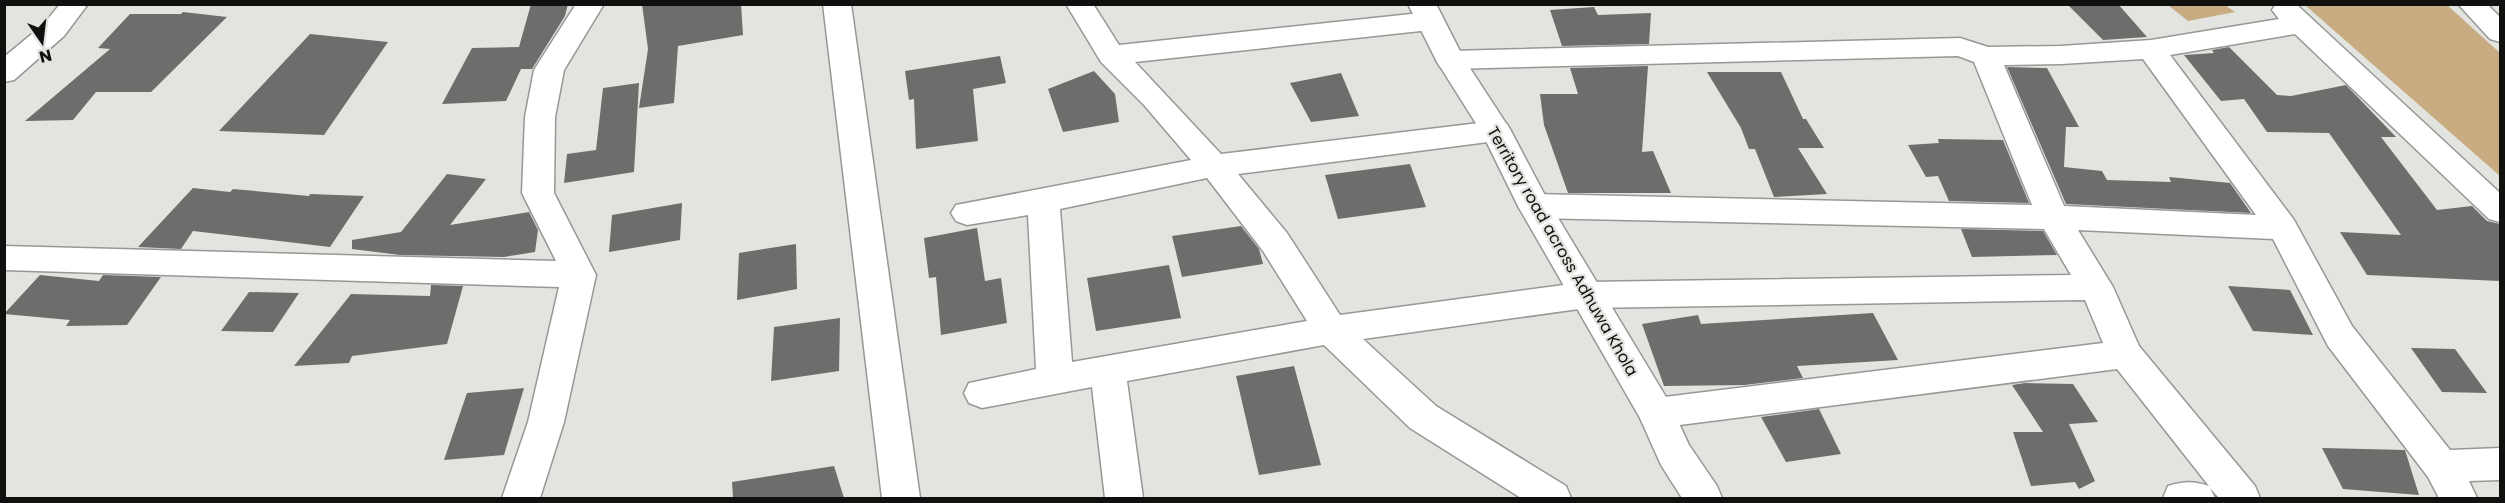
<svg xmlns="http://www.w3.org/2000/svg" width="2505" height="503" font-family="Poppins,sans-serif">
  <rect width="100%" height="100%" fill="#e2e4e0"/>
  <path fill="#c8ab81" d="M 2446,4 L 2500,53 L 2500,176 L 2305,5 Z
    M 2168,5 L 2225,5 L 2235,12 L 2188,21 Z"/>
  <path fill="#6b6e6b" d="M 531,4 L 568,4 L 565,16 L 532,69 L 521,69 L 506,101 L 442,104 L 472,48 L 519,47 Z
    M 642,4 L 741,4 L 743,35 L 678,46 L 674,103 L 639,108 L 648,49 Z
    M 2067,4 L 2118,4 L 2147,37 L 2103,40 Z
    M 1594,7 L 1598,15 L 1651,13 L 1649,44 L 1562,46 L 1550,10 Z
    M 183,12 L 227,17 L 151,92 L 96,92 L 73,120 L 25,121 L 110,49 L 98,48 L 130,14 L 181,14 Z
    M 310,34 L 388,42 L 324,135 L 219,131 Z
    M 2229,47 L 2277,95 L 2291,96 L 2346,85 L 2396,137 L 2381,137 L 2437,210 L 2472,206 L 2487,221 L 2500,224 L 2500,281 L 2367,275 L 2340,232 L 2401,235 L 2329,133 L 2267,132 L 2244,99 L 2221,101 L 2184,55 L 2214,53 L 2212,50 Z
    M 1000,56 L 1006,83 L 973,89 L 978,141 L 916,149 L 914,99 L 909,100 L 905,71 Z
    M 1648,66 L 1642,152 L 1653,151 L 1671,193 L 1568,193 L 1544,125 L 1540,94 L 1578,94 L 1570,68 Z
    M 2007,67 L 2047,68 L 2079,127 L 2066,127 L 2064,167 L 2102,171 L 2107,180 L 2171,182 L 2169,177 L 2230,183 L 2251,213 L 2066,204 Z
    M 1094,71 L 1115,94 L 1119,122 L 1063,132 L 1048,89 Z
    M 1707,72 L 1781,72 L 1803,119 L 1806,119 L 1824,148 L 1798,148 L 1827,194 L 1774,197 L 1755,149 L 1749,149 L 1741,128 Z
    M 1341,73 L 1359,116 L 1311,122 L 1290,83 Z
    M 639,83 L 634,172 L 564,183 L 567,154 L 596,150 L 603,88 Z
    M 1938,139 L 2003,140 L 2029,203 L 1949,201 L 1938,176 L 1926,177 L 1908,145 L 1939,143 Z
    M 1410,164 L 1426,207 L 1338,219 L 1325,175 Z
    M 447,174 L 486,179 L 450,225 L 529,212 L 538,230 L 535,252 L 504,257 L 400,255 L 352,249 L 352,240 L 401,232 Z
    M 193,188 L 230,192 L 233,189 L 309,196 L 310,194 L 364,196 L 330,247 L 193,231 L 181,249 L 138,247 Z
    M 682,203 L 680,240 L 609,252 L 612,215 Z
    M 1241,226 L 1259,249 L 1263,264 L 1182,277 L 1172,236 Z
    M 977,228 L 985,281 L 1001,278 L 1007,323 L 941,335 L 936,277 L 929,278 L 924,238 Z
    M 1961,229 L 2043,231 L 2057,255 L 1972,257 Z
    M 796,244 L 797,289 L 737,300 L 739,253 Z
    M 1169,265 L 1181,318 L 1096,331 L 1087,278 Z
    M 40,275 L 99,281 L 103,275 L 161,277 L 127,325 L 66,326 L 70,320 L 4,314 Z
    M 431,285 L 463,286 L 447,344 L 352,356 L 349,363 L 294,366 L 351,294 L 430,296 Z
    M 2228,286 L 2290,290 L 2313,335 L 2253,331 Z
    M 249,292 L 299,293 L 273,332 L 221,331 Z
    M 1873,313 L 1898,360 L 1797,366 L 1803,378 L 1744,385 L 1664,386 L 1642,324 L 1698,315 L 1701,324 Z
    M 840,318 L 839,371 L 771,381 L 774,327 Z
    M 2411,348 L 2455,349 L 2487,393 L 2442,392 Z
    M 1294,366 L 1321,465 L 1259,475 L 1236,376 Z
    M 2025,383 L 2073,384 L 2098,422 L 2069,424 L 2095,481 L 2079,489 L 2075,482 L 2031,486 L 2013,432 L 2043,432 L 2012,385 Z
    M 524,388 L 504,455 L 444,460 L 467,393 Z
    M 1819,409 L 1841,454 L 1786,462 L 1761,417 Z
    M 2322,448 L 2405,450 L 2419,495 L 2343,489 Z
    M 834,466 L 844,498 L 733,498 L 732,482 Z"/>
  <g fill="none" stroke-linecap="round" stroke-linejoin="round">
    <g stroke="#979895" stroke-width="3">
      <path id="street" d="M 60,4 L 88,4 L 64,36 L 14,80 L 4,82 L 4,57 L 44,24 Z
        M 576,4 L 604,4 L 564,70 L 555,117 L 554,193 L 596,275 L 564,422 L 540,498 L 502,498 L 528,422 L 559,287 L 4,270 L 4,246 L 556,261 L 522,193 L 525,117 L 534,70 Z
        M 823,4 L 851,4 L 920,498 L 882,498 Z
        M 1066,4 L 1093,4 L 1119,45 L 1430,12 L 1440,15 L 1444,21 L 1440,27 L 1430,30 L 1135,62 L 1221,154 L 1496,121 L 1507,124 L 1511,131 L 1507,138 L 1496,141 L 1238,174 L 1287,233 L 1340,315 L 1586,282 L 2071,275 L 2044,229 L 1534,218 L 1523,214 L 1518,206 L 1523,198 L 1534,194 L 2032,205 L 1974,62 L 1958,56 L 1450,69 L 1440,67 L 1436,60 L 1440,53 L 1450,51 L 1960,38 L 1988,47 L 2061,46 L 2151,40 L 2279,19 L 2272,10 L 2276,4 L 2296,4 L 2500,193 L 2500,222 L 2489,219 L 2295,34 L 2170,55 L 2294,220 L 2352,326 L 2450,450 L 2500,448 L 2500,480 L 2469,481 L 2477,498 L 2439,498 L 2428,477 L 2328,346 L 2273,239 L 2078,230 L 2113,287 L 2139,346 L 2255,486 L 2260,498 L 2219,498 L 2210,488 L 2215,498 L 2163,498 L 2168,486 C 2184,481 2194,481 2209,486 L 2117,369 L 1656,428 L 1643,424 L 1638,413 L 1643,402 L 1656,398 L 2103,343 L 2085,300 L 1586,308 L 1363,339 L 1436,406 L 1566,486 L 1571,498 L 1521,498 L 1410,428 L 1324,345 L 1127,381 L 1143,498 L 1105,498 L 1092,387 L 982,408 L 969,403 L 964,393 L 969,383 L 1036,369 L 1028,215 L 967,225 L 956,221 L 951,213 L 956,205 L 1191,160 L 1144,105 L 1101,62 ZM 2143,59 L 2256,215 L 2064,206 L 2004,65 L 2061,64 ZM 1207,178 L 1263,251 L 1307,321 L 1072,362 L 1060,209 Z
        M 2458,4 L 2487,4 L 2500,17 L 2500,42 L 2490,39 Z"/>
    </g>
    <g stroke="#979895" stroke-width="3">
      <path id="secondary" d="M 1408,4 L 1436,4 L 1464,59 L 1511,131 L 1549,203 L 1669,402 L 1689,445 L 1717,486 L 1722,498 L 1682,498 L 1661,465 L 1640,418 L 1518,206 L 1482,133 L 1436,60 Z"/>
    </g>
    <use href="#street" fill="#fff" fill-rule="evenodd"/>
    <use href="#secondary" fill="#fff" fill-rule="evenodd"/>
  </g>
  <g text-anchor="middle" stroke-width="4.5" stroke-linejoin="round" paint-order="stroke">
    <g font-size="16" fill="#10100f" stroke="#e2e4e0">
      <text transform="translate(1563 251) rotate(60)" y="6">Territory road across Adhuwa Khola</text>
    </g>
  </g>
  <rect width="2505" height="503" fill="none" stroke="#10100f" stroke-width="12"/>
  <g transform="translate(42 42) rotate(166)" stroke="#e2e4e0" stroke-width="4.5" paint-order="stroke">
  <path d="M0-4.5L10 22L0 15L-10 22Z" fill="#10100f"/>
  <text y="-9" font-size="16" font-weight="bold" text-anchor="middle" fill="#10100f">N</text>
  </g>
</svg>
